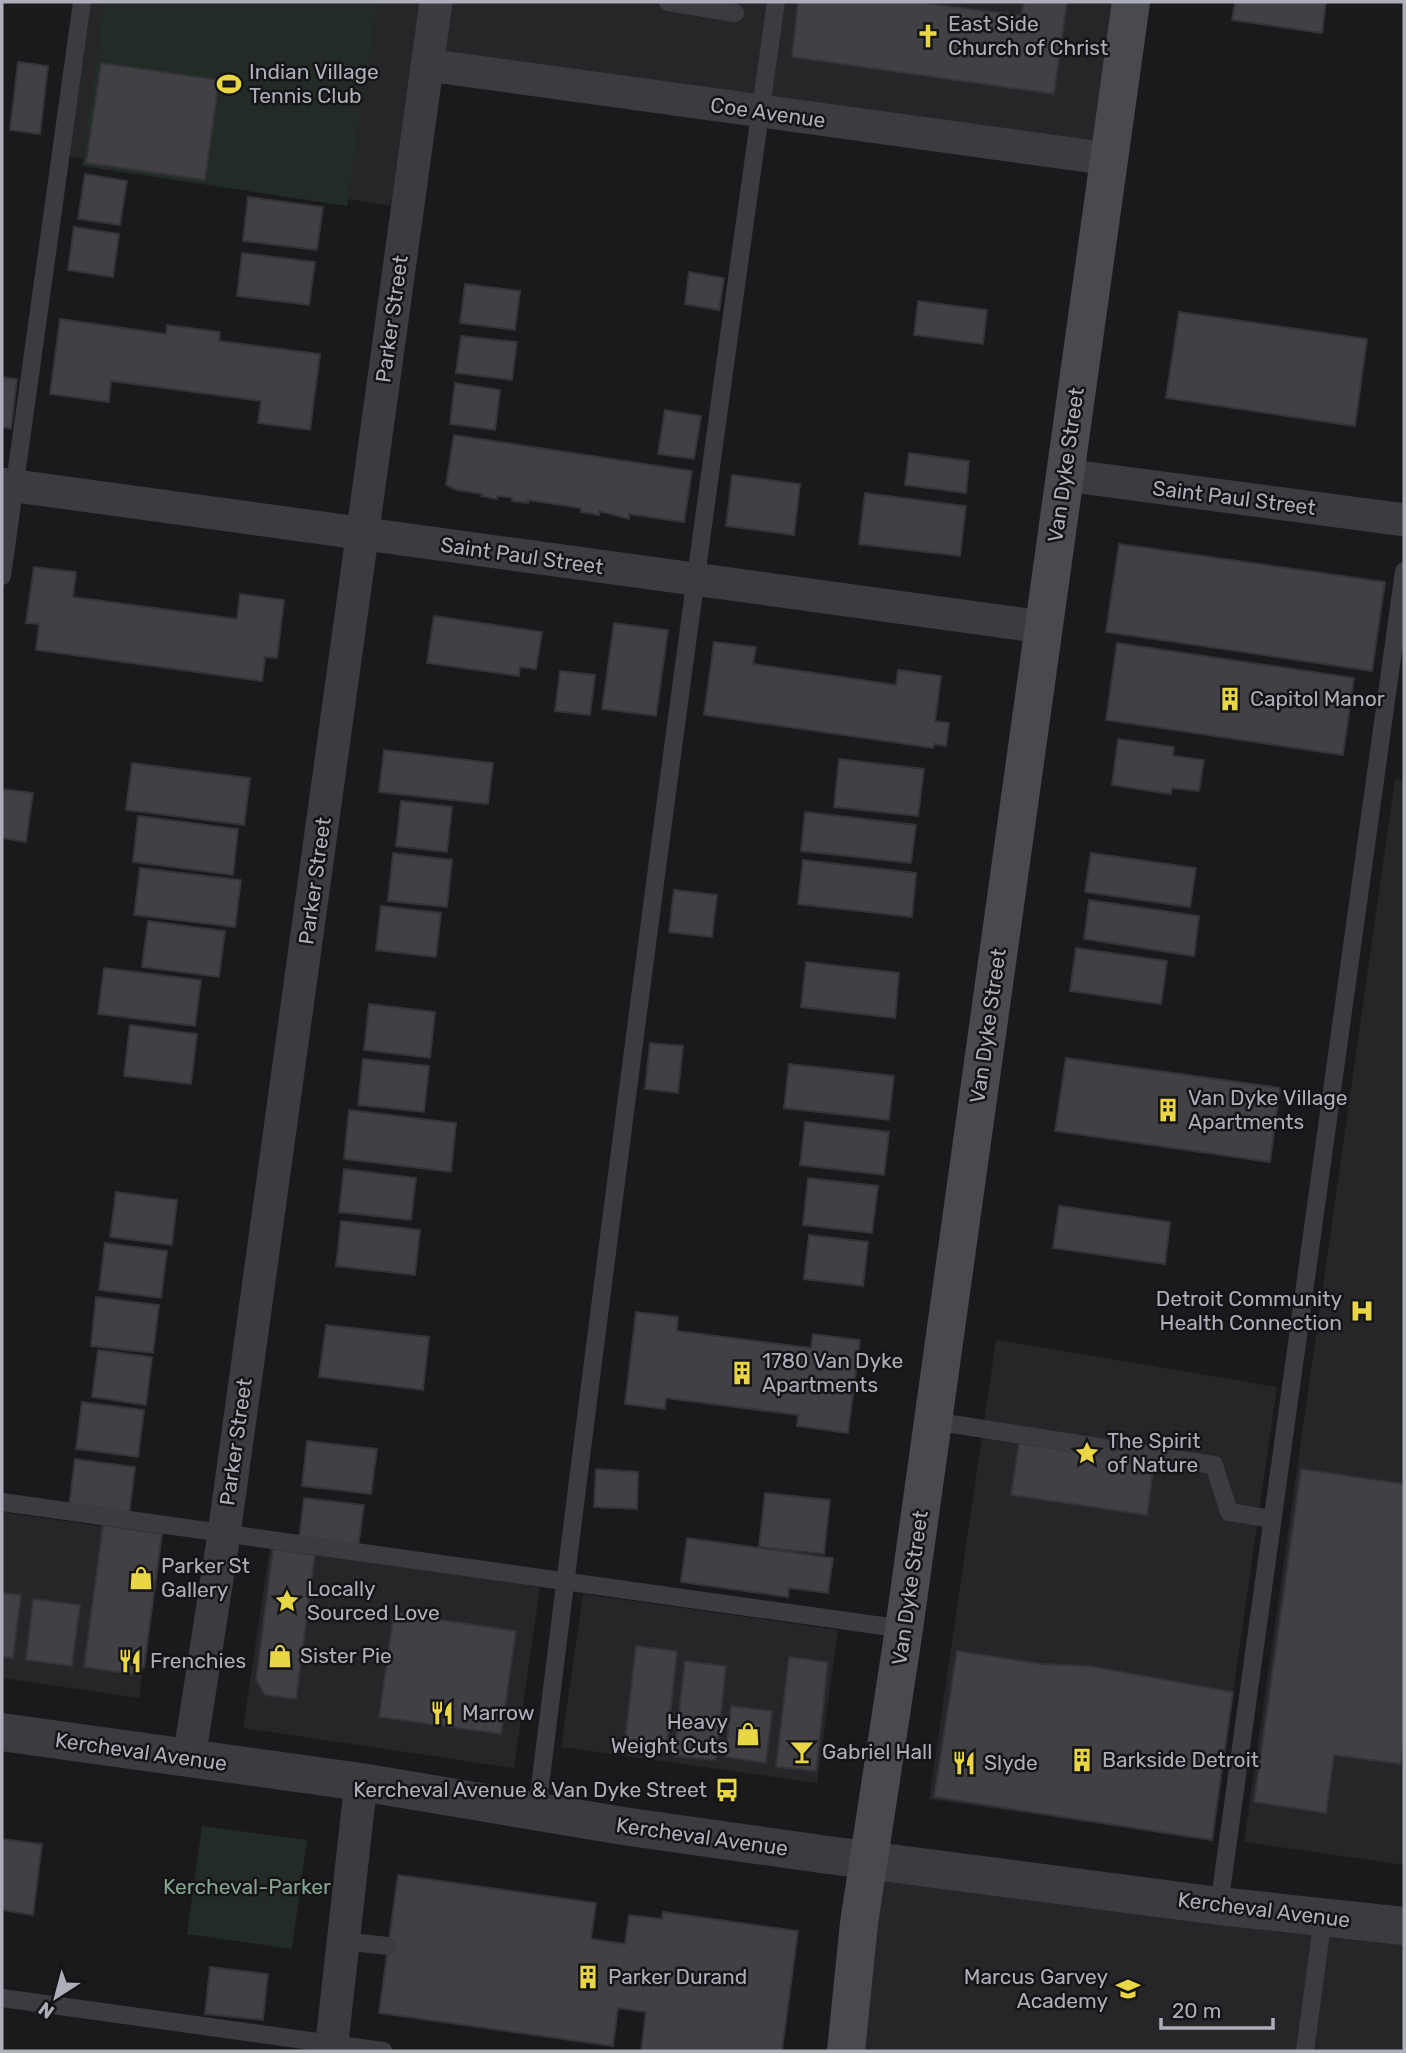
<svg xmlns="http://www.w3.org/2000/svg" width="1406" height="2053" font-family="Rubik,sans-serif">
  <rect width="100%" height="100%" fill="#1a191b"/>
  <path fill="#262528" d="M 82,2 L 1131,2 L 1109,159 L 428,65 L 407,208 L 61,155 Z
    M 1395,779 L 1404,781 L 1404,1865 L 1244,1842 Z
    M 996,1340 L 1277,1387 L 1212,1840 L 929,1799 Z
    M 2,1512 L 161,1535 L 139,1698 L 2,1678 Z
    M 270,1546 L 540,1587 L 514,1768 L 243,1728 Z
    M 583,1594 L 838,1630 L 817,1783 L 561,1747 Z
    M 868,1860 L 1404,1926 L 1404,2051 L 843,2051 Z"/>
  <path fill="#232b26" d="M 104,2 L 378,2 L 347,206 L 82,166 Z
    M 202,1826 L 307,1840 L 292,1949 L 187,1934 Z"/>
  <path fill="#414145" stroke="#343337" stroke-width="2" d="M 798,2 L 917,2 L 1021,16 L 1024,2 L 1067,2 L 1054,94 L 792,57 Z
    M 1235,2 L 1326,2 L 1322,33 L 1232,20 Z
    M 18,62 L 48,66 L 40,134 L 10,130 Z
    M 101,63 L 219,80 L 205,180 L 86,163 Z
    M 85,174 L 127,181 L 120,225 L 78,219 Z
    M 248,197 L 323,207 L 317,250 L 243,241 Z
    M 74,227 L 119,234 L 113,277 L 68,270 Z
    M 242,253 L 315,262 L 309,305 L 237,296 Z
    M 689,272 L 724,278 L 719,310 L 685,304 Z
    M 465,284 L 520,291 L 515,330 L 460,323 Z
    M 918,301 L 987,310 L 983,344 L 914,335 Z
    M 1179,312 L 1367,339 L 1355,426 L 1166,398 Z
    M 60,319 L 166,334 L 167,325 L 220,332 L 219,341 L 320,354 L 310,430 L 258,423 L 261,401 L 111,381 L 109,402 L 50,394 Z
    M 461,336 L 517,342 L 512,380 L 456,373 Z
    M 2,377 L 17,379 L 11,429 L 2,427 Z
    M 455,383 L 500,390 L 495,430 L 450,424 Z
    M 665,410 L 701,416 L 694,459 L 658,454 Z
    M 454,435 L 692,471 L 684,522 L 629,514 L 629,519 L 599,511 L 599,515 L 581,512 L 581,508 L 528,500 L 528,503 L 512,501 L 513,498 L 498,496 L 497,499 L 481,496 L 482,494 L 457,490 L 446,485 Z
    M 909,453 L 969,461 L 966,493 L 905,485 Z
    M 732,475 L 800,484 L 794,535 L 726,526 Z
    M 865,493 L 966,506 L 960,556 L 859,544 Z
    M 1119,544 L 1385,582 L 1372,671 L 1106,632 Z
    M 34,567 L 76,572 L 73,597 L 237,619 L 240,594 L 284,600 L 277,658 L 265,657 L 262,681 L 36,650 L 39,624 L 26,623 Z
    M 434,616 L 542,632 L 536,669 L 520,667 L 519,676 L 427,663 Z
    M 614,623 L 668,630 L 656,716 L 602,709 Z
    M 714,642 L 756,647 L 753,664 L 896,685 L 898,670 L 941,676 L 935,721 L 949,723 L 946,746 L 934,744 L 933,748 L 704,715 Z
    M 1117,643 L 1354,678 L 1343,755 L 1106,720 Z
    M 560,671 L 595,675 L 590,715 L 555,711 Z
    M 1118,739 L 1174,747 L 1173,756 L 1204,760 L 1199,791 L 1172,788 L 1171,794 L 1112,785 Z
    M 384,750 L 493,763 L 488,804 L 379,792 Z
    M 839,759 L 924,769 L 918,816 L 834,807 Z
    M 132,763 L 250,778 L 244,825 L 126,810 Z
    M 2,789 L 33,793 L 26,842 L 2,838 Z
    M 401,801 L 452,807 L 447,852 L 396,846 Z
    M 805,812 L 916,825 L 911,863 L 801,851 Z
    M 138,816 L 238,829 L 233,875 L 133,862 Z
    M 393,853 L 452,860 L 447,907 L 388,901 Z
    M 1091,853 L 1196,868 L 1190,907 L 1085,892 Z
    M 803,860 L 916,873 L 912,917 L 798,904 Z
    M 140,868 L 241,880 L 235,927 L 134,915 Z
    M 674,890 L 717,895 L 712,937 L 669,932 Z
    M 1089,900 L 1199,916 L 1194,956 L 1084,939 Z
    M 381,906 L 441,913 L 436,957 L 376,950 Z
    M 148,921 L 225,931 L 219,977 L 142,967 Z
    M 1076,948 L 1167,961 L 1161,1004 L 1070,991 Z
    M 806,962 L 899,973 L 895,1018 L 801,1007 Z
    M 104,968 L 201,980 L 195,1026 L 98,1014 Z
    M 369,1004 L 435,1012 L 430,1058 L 364,1050 Z
    M 130,1025 L 197,1034 L 191,1084 L 124,1076 Z
    M 650,1043 L 683,1046 L 678,1093 L 645,1089 Z
    M 1066,1058 L 1280,1088 L 1270,1162 L 1055,1131 Z
    M 363,1059 L 429,1066 L 424,1112 L 358,1105 Z
    M 789,1064 L 894,1076 L 889,1120 L 784,1108 Z
    M 349,1110 L 456,1123 L 451,1172 L 344,1159 Z
    M 805,1122 L 889,1132 L 884,1175 L 800,1165 Z
    M 344,1169 L 416,1178 L 411,1220 L 339,1212 Z
    M 808,1178 L 878,1186 L 872,1233 L 803,1225 Z
    M 116,1192 L 177,1200 L 172,1245 L 110,1237 Z
    M 1059,1206 L 1170,1222 L 1165,1264 L 1053,1248 Z
    M 341,1221 L 420,1230 L 415,1275 L 336,1266 Z
    M 809,1235 L 868,1242 L 863,1286 L 804,1279 Z
    M 105,1243 L 167,1251 L 161,1298 L 99,1290 Z
    M 96,1297 L 159,1305 L 153,1353 L 91,1346 Z
    M 636,1312 L 678,1317 L 677,1331 L 811,1348 L 813,1334 L 860,1340 L 848,1433 L 797,1426 L 798,1415 L 666,1398 L 665,1409 L 625,1404 Z
    M 326,1325 L 429,1337 L 423,1390 L 319,1377 Z
    M 98,1350 L 152,1357 L 146,1405 L 92,1397 Z
    M 82,1402 L 144,1410 L 138,1457 L 76,1449 Z
    M 307,1441 L 377,1449 L 371,1494 L 302,1486 Z
    M 1019,1443 L 1154,1464 L 1147,1515 L 1011,1495 Z
    M 75,1459 L 135,1467 L 129,1515 L 69,1507 Z
    M 596,1469 L 638,1472 L 637,1509 L 594,1507 Z
    M 1301,1469 L 1404,1484 L 1404,1740 L 1401,1764 L 1334,1755 L 1326,1813 L 1254,1802 Z
    M 765,1493 L 830,1500 L 824,1554 L 759,1547 Z
    M 304,1498 L 364,1505 L 358,1547 L 299,1540 Z
    M 103,1525 L 162,1534 L 144,1667 L 135,1675 L 84,1667 Z
    M 687,1538 L 833,1558 L 828,1593 L 789,1588 L 788,1597 L 681,1582 Z
    M 273,1549 L 315,1555 L 296,1699 L 265,1695 L 256,1680 Z
    M 2,1593 L 21,1595 L 13,1658 L 2,1657 Z
    M 33,1599 L 80,1605 L 72,1666 L 26,1660 Z
    M 394,1613 L 516,1631 L 501,1734 L 379,1717 Z
    M 636,1646 L 677,1651 L 666,1753 L 624,1749 Z
    M 957,1651 L 1041,1664 L 1089,1666 L 1233,1692 L 1212,1840 L 934,1797 Z
    M 789,1657 L 828,1662 L 816,1771 L 776,1767 Z
    M 685,1661 L 726,1666 L 716,1760 L 674,1756 Z
    M 731,1706 L 772,1711 L 766,1763 L 725,1757 Z
    M 2,1839 L 42,1844 L 33,1915 L 2,1910 Z
    M 398,1875 L 596,1903 L 591,1939 L 625,1944 L 629,1915 L 662,1919 L 663,1912 L 798,1931 L 782,2051 L 641,2051 L 646,2012 L 618,2008 L 613,2046 L 379,2013 Z
    M 210,1967 L 268,1974 L 263,2020 L 205,2014 Z"/>
  <g fill="none" stroke-linecap="round" stroke-linejoin="round">
    <path stroke="#3b3b40" stroke-width="18" d="M 668,2 L 735,13
      M 2,576 L 82,2
      M 933,1421 L 1214,1465 L 1229,1512 L 1272,1519
      M 2,1502 L 904,1629
      M 537,1811 C 611,1207 690,604 776,2
      M 1219,1906 L 1404,571
      M 342,1941 L 388,1946
      M 2,1998 L 383,2051
      M 1305,2051 L 1323,1917"/>
    <path stroke="#3b3b40" stroke-width="33" d="M 427,65 L 1109,159
      M 1065,475 L 1404,520
      M 2,484 L 1043,627
      M 189,1759 L 224,1534 L 436,2
      M 331,2051 L 361,1782"/>
    <path stroke="#3b3b40" stroke-width="38" d="M 2,1732 L 361,1782 L 623,1826 L 821,1854 L 1219,1906 L 1404,1926"/>
    <path stroke="#494950" stroke-width="38" d="M 846,2051 L 859,1923 L 904,1629 L 1131,2"/>
  </g>
  <defs>
    <g id="church-bare" transform="scale(1.89)"><path d="M-1.2-6h2.4v3.5h3.3v2.4h-3.3V6h-2.4V-.1h-3.3v-2.4h3.3Z" fill="#e9d644" stroke="#151416" stroke-width="2.5" paint-order="stroke"/></g>
    <g id="stadium-bare" transform="scale(1.89)"><path d="M0-5a6.5 5 0 1 0 0 10a6.5 5 0 1 0 0-10ZM-3.5-1.8h7v3.6h-7Z" fill="#e9d644" stroke="#151416" stroke-width="2.5" paint-order="stroke"/></g>
    <g id="building-bare" transform="scale(1.89)"><path d="M-4-6H4V6H1V3H-1V6H-4ZM-2.5-4.3h1.7v1.8h-1.7ZM.8-4.3h1.7v1.8H.8ZM-2.5-1h1.7V.8h-1.7ZM.8-1h1.7V.8H.8Z" fill="#e9d644" stroke="#151416" stroke-width="2.5" paint-order="stroke"/></g>
    <g id="hospital-bare" transform="scale(1.89)"><path d="M-5-5h3v3.5h4V-5h3V5h-3V1.5h-4V5h-3Z" fill="#e9d644" stroke="#151416" stroke-width="2.5" paint-order="stroke"/></g>
    <g id="sight-bare" transform="scale(1.89)"><path d="M0-6L1.8-2.2L6-1.7L2.9 1.2L3.7 5.4L0 3.3L-3.7 5.4L-2.9 1.2L-6-1.7L-1.8-2.2Z" fill="#e9d644" stroke="#151416" stroke-width="2.5" paint-order="stroke"/></g>
    <g id="shop-bare" transform="scale(1.89)"><path d="M-5-2.5h2.3a2.7 3.5 0 0 1 5.4 0H5L5.5 6h-11ZM-1.5-2.5h3a1.5 2.3 0 0 0-3 0Z" fill="#e9d644" stroke="#151416" stroke-width="2.5" paint-order="stroke"/></g>
    <g id="restaurant-bare" transform="scale(1.89)"><path d="M-5-6h1v4h1v-4h1v4h1v-4h1v5L-1.5 .5V6h-2V.5L-5-1ZM5-6V6H3V1.5H1.5Q1.5-4 5-6Z" fill="#e9d644" stroke="#151416" stroke-width="2.5" paint-order="stroke"/></g>
    <g id="bar-bare" transform="scale(1.89)"><path d="M-6-5H6L.8 .8V4.5H3.5V6h-7V4.5H-.8V.8Z" fill="#e9d644" stroke="#151416" stroke-width="2.5" paint-order="stroke"/></g>
    <g id="bus-bare" transform="scale(1.89)"><path d="M-5-6H5V4H4V6H2V4H-2V6H-4V4H-5ZM-3.5-4V0h7V-4ZM-3.5 1.2v1.5H-2V1.2ZM2 1.2v1.5H3.5V1.2Z" fill="#e9d644" stroke="#151416" stroke-width="2.5" paint-order="stroke"/></g>
    <g id="school-bare" transform="scale(1.89)"><path d="M0-5L7-2L0 1L-7-2ZM-4 1L0 2.5L4 1V4Q0 6-4 4Z" fill="#e9d644" stroke="#151416" stroke-width="2.5" paint-order="stroke"/></g>
  </defs>
  <g fill-rule="evenodd">
    <use href="#church-bare" x="928" y="36"/>
    <use href="#stadium-bare" x="229" y="84"/>
    <use href="#building-bare" x="1230" y="699"/>
    <use href="#building-bare" x="1168" y="1110"/>
    <use href="#hospital-bare" x="1362" y="1311"/>
    <use href="#building-bare" x="742" y="1373"/>
    <use href="#sight-bare" x="1087" y="1453"/>
    <use href="#shop-bare" x="141" y="1578"/>
    <use href="#sight-bare" x="287" y="1601"/>
    <use href="#shop-bare" x="280" y="1656"/>
    <use href="#restaurant-bare" x="130" y="1661"/>
    <use href="#restaurant-bare" x="442" y="1713"/>
    <use href="#shop-bare" x="748" y="1734"/>
    <use href="#bar-bare" x="802" y="1752"/>
    <use href="#building-bare" x="1082" y="1760"/>
    <use href="#restaurant-bare" x="964" y="1763"/>
    <use href="#bus-bare" x="727" y="1790"/>
    <use href="#building-bare" x="588" y="1977"/>
    <use href="#school-bare" x="1128" y="1989"/>
  </g>
  <g text-anchor="middle" stroke-width="5" stroke-linejoin="round" paint-order="stroke">
    <g font-size="21" fill="#acaeba" stroke="#151416" text-anchor="start">
      <text x="948" y="31">East Side<tspan x="948" dy="24">Church of Christ</tspan></text>
      <text x="249" y="79">Indian Village<tspan x="249" dy="24">Tennis Club</tspan></text>
      <text x="1250" y="706">Capitol Manor</text>
      <text x="1188" y="1105">Van Dyke Village<tspan x="1188" dy="24">Apartments</tspan></text>
      <text x="1342" y="1306" text-anchor="end">Detroit Community<tspan x="1342" dy="24">Health Connection</tspan></text>
      <text x="762" y="1368">1780 Van Dyke<tspan x="762" dy="24">Apartments</tspan></text>
      <text x="1107" y="1448">The Spirit<tspan x="1107" dy="24">of Nature</tspan></text>
      <text x="161" y="1573">Parker St<tspan x="161" dy="24">Gallery</tspan></text>
      <text x="307" y="1596">Locally<tspan x="307" dy="24">Sourced Love</tspan></text>
      <text x="300" y="1663">Sister Pie</text>
      <text x="150" y="1668">Frenchies</text>
      <text x="462" y="1720">Marrow</text>
      <text x="728" y="1729" text-anchor="end">Heavy<tspan x="728" dy="24">Weight Cuts</tspan></text>
      <text x="822" y="1759">Gabriel Hall</text>
      <text x="1102" y="1767">Barkside Detroit</text>
      <text x="984" y="1770">Slyde</text>
      <text x="707" y="1797" text-anchor="end">Kercheval Avenue &amp; Van Dyke Street</text>
      <text x="608" y="1984">Parker Durand</text>
      <text x="1108" y="1984" text-anchor="end">Marcus Garvey<tspan x="1108" dy="24">Academy</tspan></text>
    </g>
    <g font-size="21" fill="#acaeba" stroke="#151416">
      <text transform="translate(768 113) rotate(8)" y="7">Coe Avenue</text>
      <text transform="translate(392 319) rotate(-82)" y="7">Parker Street</text>
      <text transform="translate(1066 465) rotate(-82)" y="7">Van Dyke Street</text>
      <text transform="translate(1234 498) rotate(7)" y="7">Saint Paul Street</text>
      <text transform="translate(522 556) rotate(8)" y="7">Saint Paul Street</text>
      <text transform="translate(315 881) rotate(-82)" y="7">Parker Street</text>
      <text transform="translate(988 1026) rotate(-82)" y="7">Van Dyke Street</text>
      <text transform="translate(236 1442) rotate(-82)" y="7">Parker Street</text>
      <text transform="translate(910 1588) rotate(-82)" y="7">Van Dyke Street</text>
      <text transform="translate(141 1752) rotate(8)" y="7">Kercheval Avenue</text>
      <text transform="translate(702 1837) rotate(8)" y="7">Kercheval Avenue</text>
      <text transform="translate(1264 1910) rotate(7)" y="7">Kercheval Avenue</text>
    </g>
    <g font-size="21" fill="#85a48e" stroke="#151416">
      <text x="247" y="1894">Kercheval-Parker</text>
    </g>
  </g>
  <rect width="1406" height="2053" fill="none" stroke="#acaeba" stroke-width="7"/>
  <g transform="translate(56 1997) rotate(216)" stroke="#151416" stroke-width="5" paint-order="stroke">
  <path d="M0-5L12 26L0 18L-12 26Z" fill="#acaeba"/>
  <text y="-10" font-size="19" font-weight="bold" text-anchor="middle" fill="#acaeba">N</text>
  </g>
  <path d="M1161 2018v10h112v-10" fill="none" stroke="#acaeba" stroke-width="3.5"/>
  <text x="1172" y="2018" font-size="21" fill="#acaeba" stroke="#151416" stroke-width="5" paint-order="stroke">20 m</text>
</svg>
